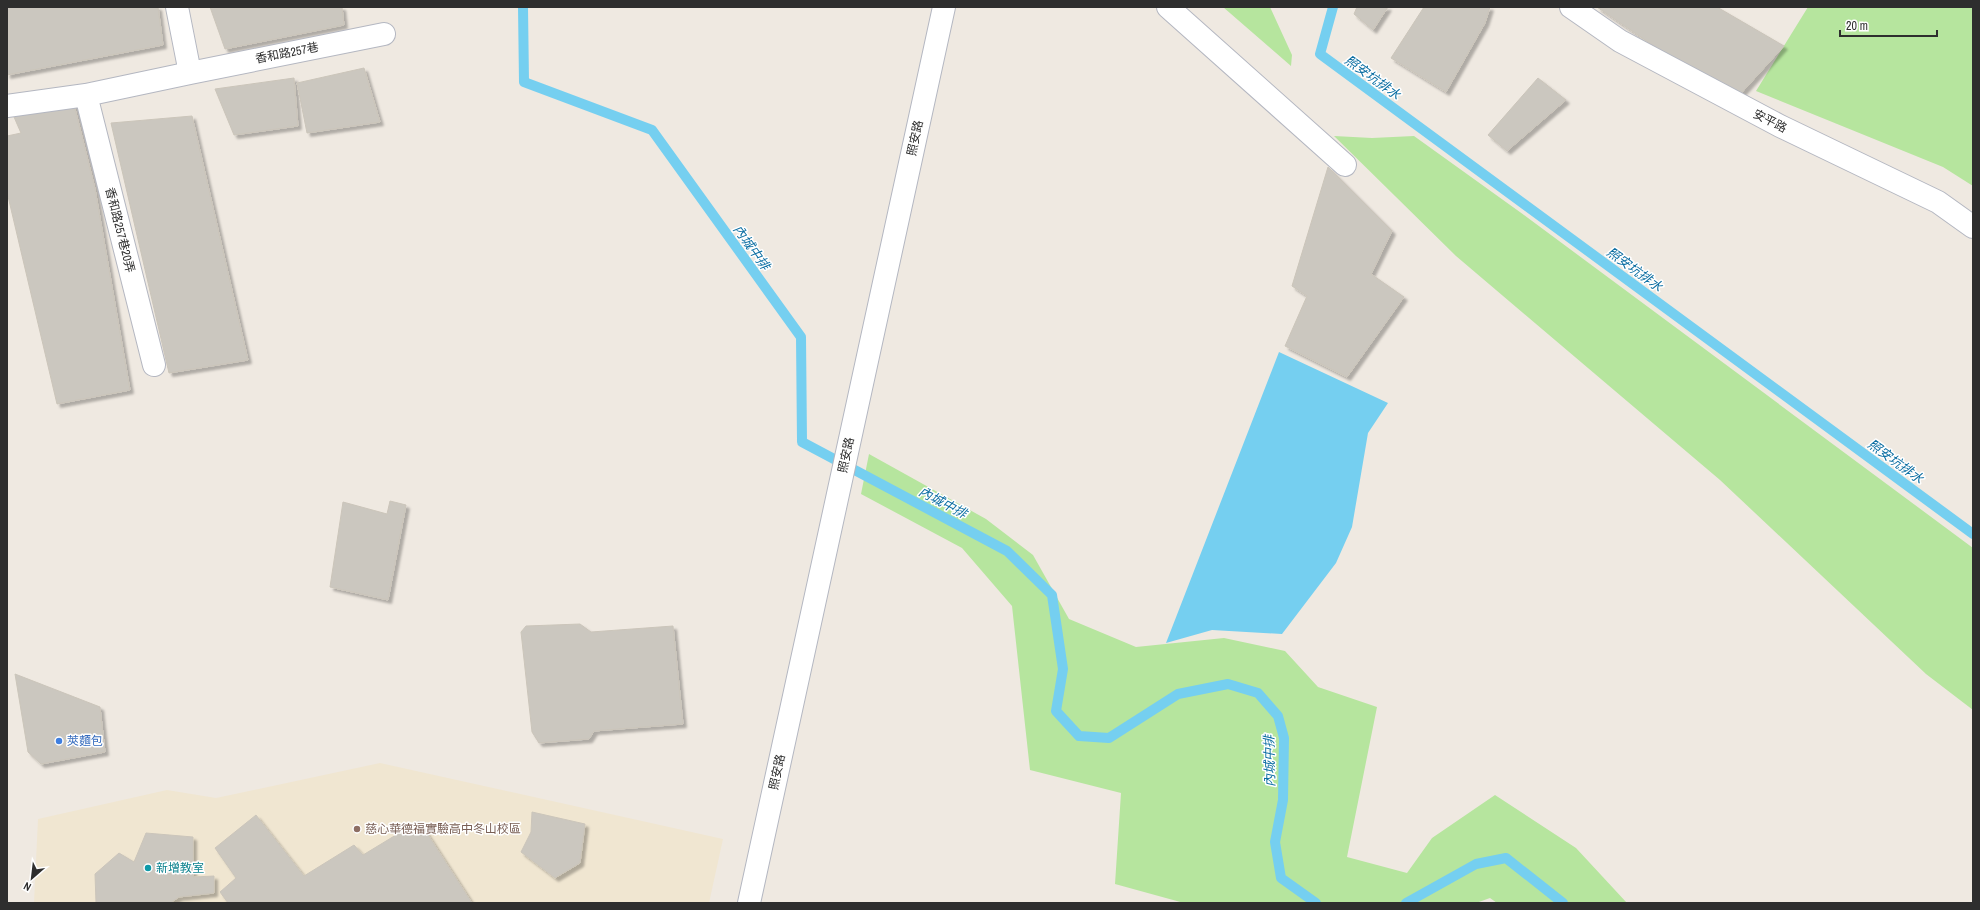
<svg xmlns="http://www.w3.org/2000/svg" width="1980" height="910" font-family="'Archivo Narrow','Noto Sans TC',sans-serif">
  <defs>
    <filter id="shadow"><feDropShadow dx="3.5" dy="3.5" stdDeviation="1" flood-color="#0004"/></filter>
  </defs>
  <rect width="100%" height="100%" fill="#efe9e1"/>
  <path fill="#f0e6d1" d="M 380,763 L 723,839 L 709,903 L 34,903 L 38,819 L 167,790 L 216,798 Z"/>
  <path fill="#b6e59e" d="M 1223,7 L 1270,7 L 1292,55 L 1291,66 Z
    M 1808,7 L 1973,7 L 1973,186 L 1943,167 L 1756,91 Z
    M 1334,136 L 1372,138 L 1414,136 L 1524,215 L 1973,548 L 1973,710 L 1926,674 L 1720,480 L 1456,256 Z
    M 869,454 L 986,519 L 1033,555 L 1069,619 L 1136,647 L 1224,638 L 1285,651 L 1318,687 L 1377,707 L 1347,857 L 1407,873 L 1432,838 L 1495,795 L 1576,848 L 1627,903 L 1497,903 L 1490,898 L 1476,903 L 1184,903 L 1115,884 L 1121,793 L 1030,770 L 1012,606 L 962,548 L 861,494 Z"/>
  <path fill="#75cff0" d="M 1279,352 L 1388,403 L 1368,433 L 1352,527 L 1336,563 L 1282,634 L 1212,630 L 1166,643 Z"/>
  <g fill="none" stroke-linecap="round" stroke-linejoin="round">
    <path stroke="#75cff0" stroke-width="10" d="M 523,7 L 524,82 L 652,130 L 801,337 L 802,442 L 1007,551 L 1052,595 L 1063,669 L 1056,711 L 1079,736 L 1109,738 L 1178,694 L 1228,684 L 1258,693 L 1278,716 L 1284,738 L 1283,800 L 1275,842 L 1281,878 L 1316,903
      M 1333,7 L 1320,54 L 1973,534
      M 1406,903 L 1476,864 L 1506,858 L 1563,903"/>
  </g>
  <path fill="#cbc7bf" stroke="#cbc5ba" filter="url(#shadow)" d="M 7,7 L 158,7 L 163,45 L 7,75 Z
    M 210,7 L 342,7 L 344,25 L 225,49 Z
    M 1357,7 L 1388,7 L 1373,30 L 1354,14 Z
    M 1424,7 L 1490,7 L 1485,23 L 1446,92 L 1391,58 Z
    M 1597,7 L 1717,7 L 1784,46 L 1734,101 Z
    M 364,68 L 380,122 L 307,133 L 297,83 Z
    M 294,78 L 298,126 L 234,135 L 215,89 Z
    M 1538,78 L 1566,100 L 1507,151 L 1488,135 Z
    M 73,101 L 95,189 L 130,390 L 57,404 L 7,192 L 7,136 L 21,133 L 14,117 Z
    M 192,116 L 248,360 L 169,373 L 111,123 Z
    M 1328,167 L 1392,231 L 1371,274 L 1404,297 L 1347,377 L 1285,346 L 1307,296 L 1292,286 Z
    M 390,501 L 406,505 L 388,600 L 330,587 L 343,502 L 387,514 Z
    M 580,624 L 591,632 L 673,626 L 683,724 L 594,731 L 589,739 L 539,743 L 532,732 L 521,632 L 526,626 Z
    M 15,674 L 100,707 L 105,752 L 41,764 L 28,752 Z
    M 532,812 L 585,824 L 580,863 L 555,878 L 521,852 L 531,832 Z
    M 256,815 L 304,876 L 354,845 L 363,855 L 419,821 L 472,903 L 228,903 L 220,892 L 236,878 L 215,848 Z
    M 146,833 L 193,837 L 193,877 L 214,876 L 214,893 L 179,897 L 170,903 L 96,903 L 95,874 L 119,853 L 134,862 Z"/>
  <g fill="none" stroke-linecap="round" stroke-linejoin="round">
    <g stroke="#b4b7c1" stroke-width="24">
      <path id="minor" d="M 1168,7 L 1345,165
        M 1571,7 L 1620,41 L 1780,126 L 1938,202 L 1973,227
        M 190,73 L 384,34
        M 86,95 L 154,365
        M 7,106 L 86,95 L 190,73 L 177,7
        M 749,903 L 944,7"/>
    </g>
    <use href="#minor" stroke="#fff" stroke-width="22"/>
  </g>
  <circle fill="#3f7fe0" stroke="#fff" stroke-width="1.5" cx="59" cy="741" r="4"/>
  <circle fill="#8d6e63" stroke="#fff" stroke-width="1.5" cx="357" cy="829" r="4"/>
  <circle fill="#0f9aa8" stroke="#fff" stroke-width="1.5" cx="148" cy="868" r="4"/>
  <g text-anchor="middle" stroke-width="3" stroke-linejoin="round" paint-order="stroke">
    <g font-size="12" fill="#2e2e2e" stroke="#fff">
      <text transform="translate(287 53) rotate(-11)" y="4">香和路257巷</text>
      <text transform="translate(1770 121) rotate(27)" y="4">安平路</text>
      <text transform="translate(915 138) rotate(-78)" y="4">照安路</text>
      <text transform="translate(120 230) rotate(76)" y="4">香和路257巷20弄</text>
      <text transform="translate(846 455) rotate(-78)" y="4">照安路</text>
      <text transform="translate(777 772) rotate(-78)" y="4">照安路</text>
    </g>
    <g font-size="12" fill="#366cbe" stroke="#fff" text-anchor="start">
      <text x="67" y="745">莢麵包</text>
    </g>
    <g font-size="12" fill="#785e54" stroke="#fff" text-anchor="start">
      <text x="365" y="833">慈心華德福實驗高中冬山校區</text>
    </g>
    <g font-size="12" fill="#0d838f" stroke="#fff" text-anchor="start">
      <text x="156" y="872">新增教室</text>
    </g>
    <g font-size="13" font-style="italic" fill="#0d6fa3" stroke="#fff">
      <text transform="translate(1373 77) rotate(36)" y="5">照安坑排水</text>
      <text transform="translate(752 247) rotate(54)" y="5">內城中排</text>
      <text transform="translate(1635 269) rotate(36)" y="5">照安坑排水</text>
      <text transform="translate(1896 461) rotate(36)" y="5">照安坑排水</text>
      <text transform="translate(943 502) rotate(28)" y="5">內城中排</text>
      <text transform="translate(1269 761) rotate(-91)" y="5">內城中排</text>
    </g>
  </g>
  <rect width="1980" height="910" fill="none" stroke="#2e2e2e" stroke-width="16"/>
  <g transform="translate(32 878) rotate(208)" stroke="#ffffff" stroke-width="3" paint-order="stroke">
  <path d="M0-3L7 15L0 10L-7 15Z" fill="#2e2e2e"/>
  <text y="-6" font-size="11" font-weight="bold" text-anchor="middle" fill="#2e2e2e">N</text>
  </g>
  <path d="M1840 30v6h97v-6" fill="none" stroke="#2e2e2e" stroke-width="2"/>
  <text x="1846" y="30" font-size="12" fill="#2e2e2e" stroke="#ffffff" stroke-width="3" paint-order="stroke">20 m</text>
</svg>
